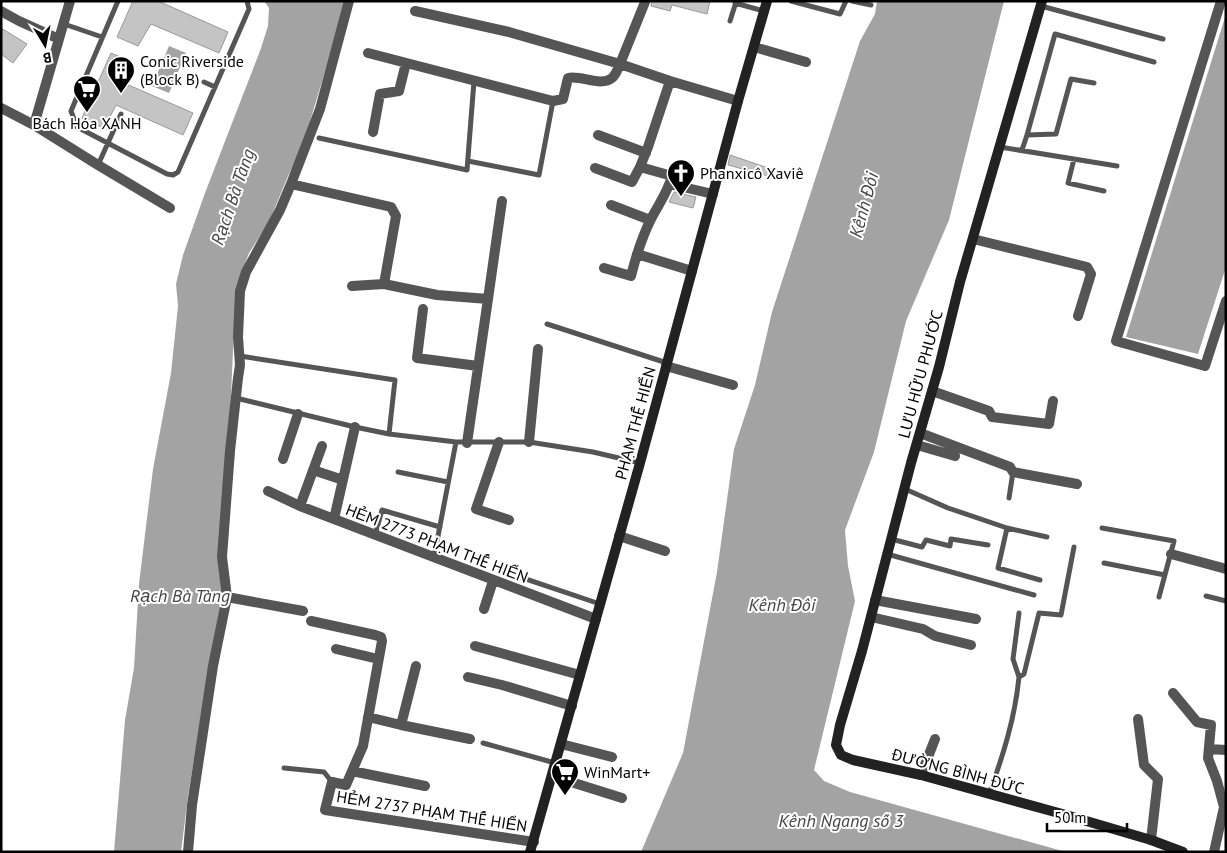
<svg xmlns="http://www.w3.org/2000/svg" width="1227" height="853" font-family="'PT Sans',sans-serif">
  <rect width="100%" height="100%" fill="#fff"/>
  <path fill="#a3a3a3" d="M 264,1 L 346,1 L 302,148 L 288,176 L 269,222 L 249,253 L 238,282 L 233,350 L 222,603 L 208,673 L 188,796 L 181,852 L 114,852 L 125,720 L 134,668 L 139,584 L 153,469 L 171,373 L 178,306 L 176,284 L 183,255 L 205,193 L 260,51 L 268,26 L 269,8 Z
    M 877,1 L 1004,1 L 949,220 L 906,321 L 874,452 L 845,530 L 848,566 L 855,601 L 814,770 L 824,781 L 850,792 L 1066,852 L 641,852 L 683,753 L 717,572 L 734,449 L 755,385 L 772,312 L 860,41 L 875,14 Z
    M 1226,14 L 1226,267 L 1198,354 L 1126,337 Z
    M 169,46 L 186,53 L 169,93 L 152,86 Z"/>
  <path fill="#c4c4c4" stroke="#999" d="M 133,1 L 158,1 L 228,32 L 219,53 L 151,24 L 138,46 L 117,37 Z
    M 652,1 L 710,1 L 707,14 L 672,5 L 670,11 L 651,6 Z
    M 1,28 L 27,44 L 13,63 L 1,54 Z
    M 111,53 L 132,62 L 129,68 L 131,69 L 124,83 L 193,113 L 183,135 L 116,105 L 109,119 L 107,118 L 103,128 L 82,118 Z
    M 730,155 L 774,170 L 772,177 L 728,165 Z
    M 674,192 L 696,197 L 693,208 L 669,202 Z"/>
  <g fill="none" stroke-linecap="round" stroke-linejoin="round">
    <path stroke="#555" stroke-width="5" d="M 118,1 L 71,111 L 77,127 L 167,174 L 173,175 L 178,172 L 249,9 L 247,1
      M 791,1 L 840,14 L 846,1
      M 852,1 L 871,5
      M 735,3 L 764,11
      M 1041,6 L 1163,39
      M 730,21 L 736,2
      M 64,24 L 102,37
      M 204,82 L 215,87
      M 1027,135 L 1055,34 L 1154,62
      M 319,138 L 467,170 L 474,81
      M 1000,147 L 1117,166
      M 1022,150 L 1027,135 L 1056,134 L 1071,79 L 1094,83
      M 1074,159 L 1068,183 L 1104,191
      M 468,161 L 539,175 L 553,101
      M 98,165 L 121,114
      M 547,324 L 667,363
      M 240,356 L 395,380 L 389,434
      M 236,398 L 355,427 L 389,434 L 456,442 L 529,442 L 593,452 L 640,463
      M 398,472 L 448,482
      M 905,489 L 948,508 L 1007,528 L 998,568 L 1040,580
      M 1009,498 L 1013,472
      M 1007,528 L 1047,537
      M 1102,528 L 1174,541 L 1159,597
      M 375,535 L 382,510 L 440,527
      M 891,539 L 922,547 L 926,540 L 950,546 L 951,539 L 988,545
      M 887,554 L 1034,595
      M 434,557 L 456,442
      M 1104,563 L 1165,575
      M 505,572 L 600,604
      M 1206,596 L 1226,601
      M 1019,613 L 1013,659 L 1019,677
      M 483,743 L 555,763
      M 284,768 L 324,772 L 332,782
      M 989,794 C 1003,756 1015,718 1019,677 L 1024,674 L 1039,613 L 1061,615 L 1074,547"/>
    <path stroke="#555" stroke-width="10" d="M 1221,1 L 1116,341 L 1205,366 L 1226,301
      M 645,2 L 620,64 L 670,81 L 738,101
      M 1,11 L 19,21 L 59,39
      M 754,47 L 806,62
      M 368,53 L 553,101 L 563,99 L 568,78 C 581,75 601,87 612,78 C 616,75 618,68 620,64 L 509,32 L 415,11
      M 1,108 L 34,125 L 98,165 L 170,208
      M 34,125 L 70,1
      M 373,132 L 380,94 L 399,91 L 406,63
      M 598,135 L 646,153
      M 595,168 L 632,182 L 640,167
      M 291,184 L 391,207 L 396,216 L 384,284
      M 670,184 L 713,194
      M 611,205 L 650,220
      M 973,239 L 1087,267 L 1091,274 L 1078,316
      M 637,254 L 692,271
      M 604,268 L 631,276 C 636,256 642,237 651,219 C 658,205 668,192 672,176 L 640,167 L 648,147 L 670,81
      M 352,286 L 384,284 L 437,295 L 488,299 L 467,443
      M 488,299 L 502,201
      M 423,309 L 417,358 L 478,366
      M 666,366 L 733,385
      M 932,391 L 989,411 L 992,417 L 1049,424 L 1053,401
      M 920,433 L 1010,467 L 1013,472 L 1077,484
      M 499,442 L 476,509 L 509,520
      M 529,442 L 538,349
      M 917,445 L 955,456
      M 283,459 L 298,414
      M 313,470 L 343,480
      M 268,491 L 300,506 L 596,619
      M 300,506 L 322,446
      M 334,519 L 355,427
      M 619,536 L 665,551
      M 1171,554 L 1226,569
      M 227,597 L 303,611
      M 875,600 L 976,619
      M 484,609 L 493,581
      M 871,617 L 923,629 L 935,636 L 971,645
      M 311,621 L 375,635 L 381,637 L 382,641 L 363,746 L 346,785 L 332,782 L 325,810 L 534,842
      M 475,646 L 580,675
      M 336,649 L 378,659
      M 468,677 L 502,685 L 572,706
      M 1173,693 L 1197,722 L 1211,725 L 1208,758 L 1217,781 L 1224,807 L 1214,852
      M 368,717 L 401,725 L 470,739
      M 1138,719 L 1144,765 L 1158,779 L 1151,840
      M 401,725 L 416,666
      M 561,744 L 612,757
      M 1209,749 L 1226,750
      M 352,771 L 425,786
      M 921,775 L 935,739
      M 552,776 L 622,798
      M 188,852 L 192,805 L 213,666 L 227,597 L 222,557 L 230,451 L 238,378 L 240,365 L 238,337 L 240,291 L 246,272 L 280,210 L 291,184 L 320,109 L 349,1"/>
    <path stroke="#222" stroke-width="10" d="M 1042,1 L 960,282 L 939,367 L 911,463 L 862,651 L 840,725 L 836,745 L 841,755 L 853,760 L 921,775 L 1066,815 L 1151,840 L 1183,852
      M 530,852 L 640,463 L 738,101 L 767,1"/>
  </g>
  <defs>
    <g id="building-pin" transform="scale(1.4375)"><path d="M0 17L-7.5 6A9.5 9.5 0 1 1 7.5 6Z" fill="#000" stroke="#fff"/><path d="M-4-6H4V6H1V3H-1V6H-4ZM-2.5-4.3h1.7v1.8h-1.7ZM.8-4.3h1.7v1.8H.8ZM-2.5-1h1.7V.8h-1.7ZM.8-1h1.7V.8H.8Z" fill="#fff"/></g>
    <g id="supermarket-pin" transform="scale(1.4375)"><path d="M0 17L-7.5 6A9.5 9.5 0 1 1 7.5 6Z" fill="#000" stroke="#fff"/><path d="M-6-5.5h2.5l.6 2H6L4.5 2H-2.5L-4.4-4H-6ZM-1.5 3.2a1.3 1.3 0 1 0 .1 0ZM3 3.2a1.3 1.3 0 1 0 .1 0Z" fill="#fff"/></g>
    <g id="church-pin" transform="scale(1.4375)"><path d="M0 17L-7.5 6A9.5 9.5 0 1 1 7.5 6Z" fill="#000" stroke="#fff"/><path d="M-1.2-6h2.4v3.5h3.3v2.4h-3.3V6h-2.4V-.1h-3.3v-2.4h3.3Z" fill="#fff"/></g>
  </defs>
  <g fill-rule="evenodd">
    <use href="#building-pin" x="121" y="70"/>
    <use href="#supermarket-pin" x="87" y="89"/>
    <use href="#church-pin" x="681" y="173"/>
    <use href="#supermarket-pin" x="565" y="772"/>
  </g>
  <g text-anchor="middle" stroke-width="4" stroke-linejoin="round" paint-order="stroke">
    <g font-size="16" fill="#000" stroke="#fff" text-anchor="start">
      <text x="140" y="67">Conic Riverside<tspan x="140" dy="18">(Block B)</tspan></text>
      <text x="87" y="129" text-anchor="middle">Bách Hóa XANH</text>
      <text x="700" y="179">Phanxicô Xaviê</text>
      <text x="584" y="778">WinMart+</text>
    </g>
    <g font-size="16" fill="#000" stroke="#fff">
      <text transform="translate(920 374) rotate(-75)" y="6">LƯU HỮU PHƯỚC</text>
      <text transform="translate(635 423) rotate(-75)" y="6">PHẠM THẾ HIỂN</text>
      <text transform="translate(437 543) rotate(21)" y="6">HẺM 2773 PHẠM THẾ HIỂN</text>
      <text transform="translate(958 771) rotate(15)" y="6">ĐƯỜNG BÌNH ĐỨC</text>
      <text transform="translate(432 811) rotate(9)" y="6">HẺM 2737 PHẠM THẾ HIỂN</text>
    </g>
    <g font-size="18" font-style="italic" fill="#444" stroke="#fff">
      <text transform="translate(233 197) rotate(-71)" y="6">Rạch Bà Tàng</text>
      <text transform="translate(864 205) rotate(-75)" y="6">Kênh Đôi</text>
      <text x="180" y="602">Rạch Bà Tàng</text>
      <text x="782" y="611">Kênh Đôi</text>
      <text x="841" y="827">Kênh Ngang số 3</text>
    </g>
  </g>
  <rect width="1227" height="853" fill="none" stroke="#000000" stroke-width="5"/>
  <g transform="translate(45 45) rotate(170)" stroke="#ffffff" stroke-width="4" paint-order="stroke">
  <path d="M0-4L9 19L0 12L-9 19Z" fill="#000000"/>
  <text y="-8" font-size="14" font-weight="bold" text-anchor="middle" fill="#000000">B</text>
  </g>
  <path d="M1047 823v8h80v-8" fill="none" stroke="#000000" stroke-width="2.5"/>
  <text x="1054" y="823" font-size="15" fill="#000000" stroke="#ffffff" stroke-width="4" paint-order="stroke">50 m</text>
</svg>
